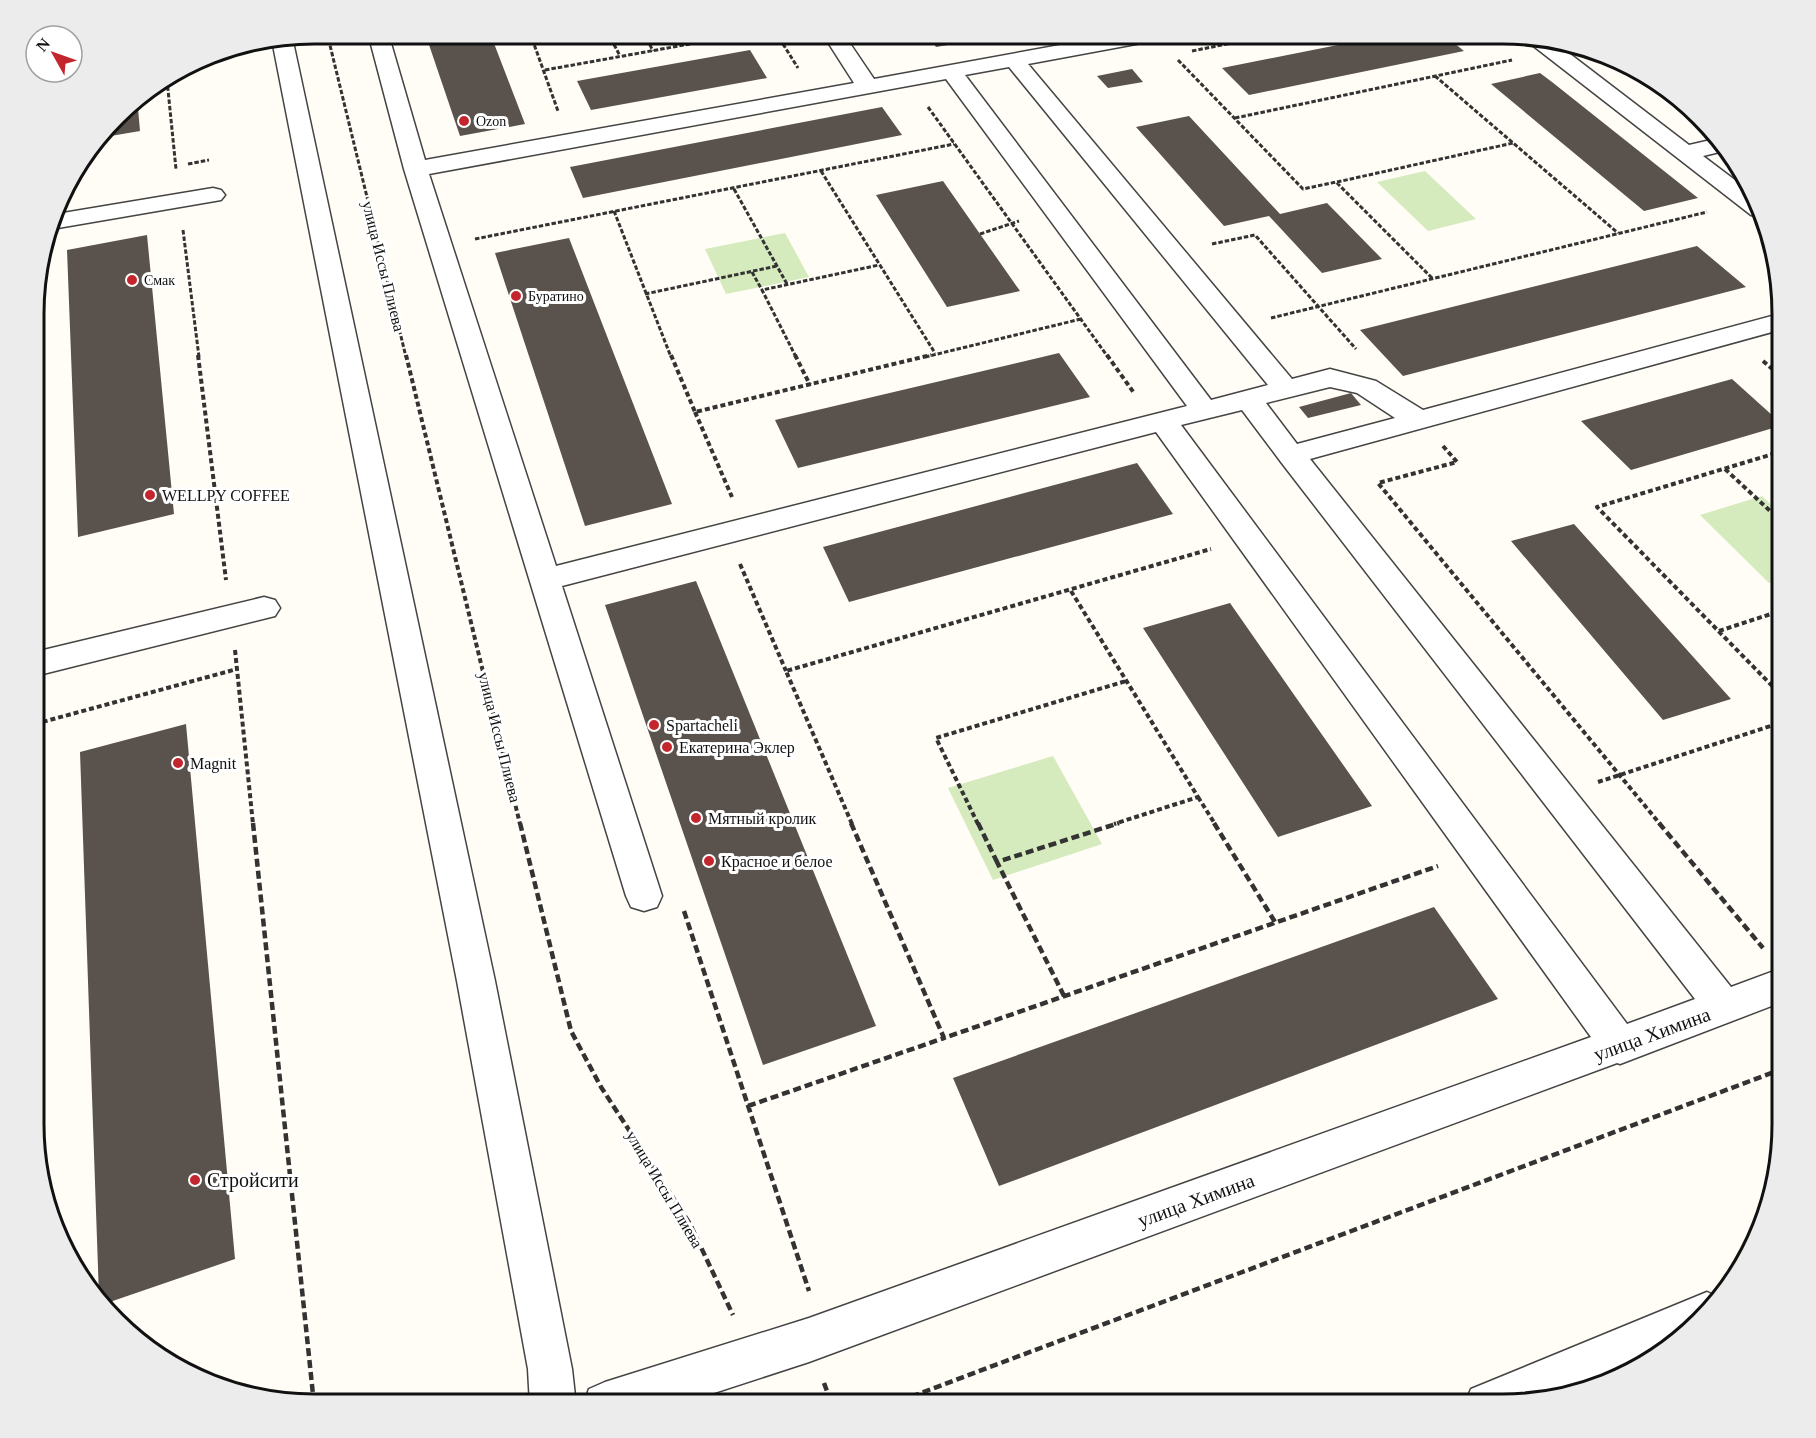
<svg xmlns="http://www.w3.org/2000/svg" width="1816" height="1438" font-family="Georgia,serif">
  <rect width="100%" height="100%" fill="#fffdf5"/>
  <path fill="#d5ebbd" d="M 1425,171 L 1476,219 L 1428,231 L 1377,182 Z
    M 785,233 L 809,277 L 726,294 L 705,249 Z
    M 1762,496 L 1783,516 L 1783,578 L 1769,583 L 1700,515 Z
    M 1053,756 L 1102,844 L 993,880 L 948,788 Z"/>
  <path fill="#5a524d" d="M 425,33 L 490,33 L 525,124 L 460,136 Z
    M 926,33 L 1006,33 L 1006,35 L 936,47 Z
    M 1393,34 L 1443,34 L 1464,51 L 1249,95 L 1222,68 Z
    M 750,50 L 767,78 L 591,110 L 577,81 Z
    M 1132,69 L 1143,82 L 1108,88 L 1097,76 Z
    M 1540,73 L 1552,82 L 1698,198 L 1644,211 L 1491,84 Z
    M 137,97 L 140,131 L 99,138 L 129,102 Z
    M 882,107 L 902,135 L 583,198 L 570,167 Z
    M 1189,116 L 1280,214 L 1327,203 L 1382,259 L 1322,273 L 1269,216 L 1224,226 L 1136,127 Z
    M 943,181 L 980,234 L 1020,291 L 947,307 L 876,195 Z
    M 147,235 L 174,514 L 78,537 L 67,250 Z
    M 569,238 L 672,504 L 585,526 L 495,253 Z
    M 1697,246 L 1746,287 L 1403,376 L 1360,330 Z
    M 1059,353 L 1090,397 L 798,468 L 775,420 Z
    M 1732,379 L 1783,425 L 1631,470 L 1581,421 Z
    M 1351,393 L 1361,405 L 1308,418 L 1299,407 Z
    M 1137,463 L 1173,514 L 849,602 L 823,547 Z
    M 1574,524 L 1617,572 L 1731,699 L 1663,720 L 1511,541 Z
    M 696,581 L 876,1026 L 763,1065 L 605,605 Z
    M 1230,603 L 1297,699 L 1372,806 L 1278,837 L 1143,628 Z
    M 186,724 L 235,1259 L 104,1304 L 99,1297 L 80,752 Z
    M 1434,907 L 1498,999 L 999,1186 L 953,1078 Z"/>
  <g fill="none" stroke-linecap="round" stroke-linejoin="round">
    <g stroke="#444" stroke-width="3">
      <path id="minor" d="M 368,33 L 388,33 L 425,160 L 854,83 L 822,33 L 843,33 L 874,79 L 1126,33 L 1173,33 L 1170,37 L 1163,39 L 1028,64 L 1292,379 L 1330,369 L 1376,381 L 1423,410 L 1783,313 L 1783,329 L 1310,459 L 1731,987 L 1782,968 L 1782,1002 L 1620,1064 L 1617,1063 L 809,1362 L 677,1405 L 583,1405 L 589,1389 L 605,1382 L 809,1318 L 1591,1037 L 1156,432 L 562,586 L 662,896 L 657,907 L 644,911 L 631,907 L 626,896 L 404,169 ZM 1009,67 L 1268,385 L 1211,400 L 965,75 ZM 946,79 L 1187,406 L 556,566 L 429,174 ZM 1330,387 L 1357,393 L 1395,418 L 1297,444 L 1266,403 ZM 1242,410 L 1281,462 L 1695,999 L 1627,1024 L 1181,425 Z
        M 1525,35 L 1553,41 L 1689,145 L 1715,139 L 1724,151 L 1703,156 L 1756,196 L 1760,217 L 1751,215 L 1527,41 L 1524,37 Z
        M 292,37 L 495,981 L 572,1369 L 576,1405 L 530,1405 L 528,1369 L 457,981 L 272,40 Z
        M 213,188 L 221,190 L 225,195 L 221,200 L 52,229 L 57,214 Z
        M 264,597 L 275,600 L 280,608 L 275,616 L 35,676 L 35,652 Z
        M 1707,1292 L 1720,1298 L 1713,1310 C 1687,1328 1662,1351 1634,1366 C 1584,1395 1521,1405 1464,1405 L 1471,1389 Z"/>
    </g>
    <path stroke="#333" stroke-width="3" stroke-dasharray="4.5 2" stroke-linecap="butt" d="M 327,33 L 406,357
      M 530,33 L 558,111
      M 608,33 L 620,56
      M 644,33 L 653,51
      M 776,33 L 798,68
      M 1192,51 L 1282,33
      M 1178,60 L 1303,189 L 1336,182 L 1432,278
      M 545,70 L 751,33
      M 1435,76 L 1618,233
      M 167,80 L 176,169
      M 928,107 L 1108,357
      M 1235,118 L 1512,60
      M 188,164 L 209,160
      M 821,171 L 935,353
      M 1337,182 L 1513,143
      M 734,189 L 787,284
      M 614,211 L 671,357
      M 183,230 L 199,357
      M 980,234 L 1019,221
      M 475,239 L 954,144
      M 1212,244 L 1255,235 L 1356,349
      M 752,272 L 762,290
      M 645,294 L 777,266
      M 1271,318 L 1707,212
      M 796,357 L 762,290 L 879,265
      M 925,357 L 1081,319"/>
    <path stroke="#333" stroke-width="4" stroke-dasharray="5 3" stroke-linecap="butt" d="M 198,355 L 226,580
      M 406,355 L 520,824
      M 671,355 L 695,412 L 931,355
      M 795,355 L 810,385
      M 1107,355 L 1134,393
      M 1763,361 L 1783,378
      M 695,412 L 732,497
      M 1443,446 L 1457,462 L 1378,483 L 1660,824
      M 1783,451 L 1597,507 L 1783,697
      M 1725,469 L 1783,523
      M 740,564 L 786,671
      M 1071,591 L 1198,797 L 1114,824
      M 1719,631 L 1783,610
      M 235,650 L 253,824
      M 35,724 L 237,669
      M 1598,782 L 1783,722
      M 1198,797 L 1215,824
      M 852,824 L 786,671 L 1211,549
      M 978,824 L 936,738 L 1126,681"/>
    <path stroke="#333" stroke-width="4.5" stroke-dasharray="8 4" stroke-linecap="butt" d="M 253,823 L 314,1404
      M 520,823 L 571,1031 L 601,1087 L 690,1224 L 733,1315
      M 851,823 L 944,1038 L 1438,866
      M 978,823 L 997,862
      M 1214,823 L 1275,922
      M 1659,823 L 1763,948
      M 684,911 L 809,1291
      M 1064,996 L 997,862 L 1119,823
      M 748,1106 L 944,1038
      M 824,1383 L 832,1405
      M 889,1405 L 1782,1069"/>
    <use href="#minor" fill="#fff" fill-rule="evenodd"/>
  </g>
  <g fill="#c4262e" stroke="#fff" stroke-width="2">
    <circle cx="464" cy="121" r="6"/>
    <circle cx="132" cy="280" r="6"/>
    <circle cx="516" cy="296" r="6"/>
    <circle cx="150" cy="495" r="6"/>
    <circle cx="654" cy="725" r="6"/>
    <circle cx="667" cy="747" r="6"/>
    <circle cx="178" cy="763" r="6"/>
    <circle cx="696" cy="818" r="6"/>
    <circle cx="709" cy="861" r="6"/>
    <circle cx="195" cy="1180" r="6"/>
  </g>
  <g text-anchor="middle" stroke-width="6" stroke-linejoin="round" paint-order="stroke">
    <g font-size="14" fill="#111" stroke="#fff" text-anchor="start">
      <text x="476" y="126">Ozon</text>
      <text x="144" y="285">Смак</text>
      <text x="528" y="301">Буратино</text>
    </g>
    <g font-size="16" fill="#111" stroke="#fff">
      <text transform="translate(384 266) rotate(76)" y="6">улица Иссы Плиева</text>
      <text transform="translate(500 737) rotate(76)" y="6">улица Иссы Плиева</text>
      <text transform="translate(665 1189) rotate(59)" y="6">улица Иссы Плиева</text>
    </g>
    <g font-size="16" fill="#111" stroke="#fff" text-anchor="start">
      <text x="162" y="501">WELLPY COFFEE</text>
      <text x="666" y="731">Spartacheli</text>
      <text x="679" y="753">Екатерина Эклер</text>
      <text x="190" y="769">Magnit</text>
      <text x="708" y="824">Мятный кролик</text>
      <text x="721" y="867">Красное и белое</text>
    </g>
    <g font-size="20" fill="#111" stroke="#fff">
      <text transform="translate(1652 1034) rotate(-20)" y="7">улица Химина</text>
      <text transform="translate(1196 1200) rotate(-20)" y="7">улица Химина</text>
    </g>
    <g font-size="20" fill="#111" stroke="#fff" text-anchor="start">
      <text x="207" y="1187">Стройсити</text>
    </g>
  </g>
  <path d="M0 0H1816V1438H0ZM314 44H1502A270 270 0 0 1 1772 314V1124A270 270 0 0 1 1502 1394H314A270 270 0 0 1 44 1124V314A270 270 0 0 1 314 44Z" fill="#ececec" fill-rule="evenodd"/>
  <path fill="none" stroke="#111" stroke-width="3" d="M314 44H1502A270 270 0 0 1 1772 314V1124A270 270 0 0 1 1502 1394H314A270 270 0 0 1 44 1124V314A270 270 0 0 1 314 44Z"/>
  <g transform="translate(54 54) rotate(310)"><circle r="28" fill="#ffffff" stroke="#a0a0a0" stroke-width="1.5"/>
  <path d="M0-4.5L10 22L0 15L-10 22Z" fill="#c4262e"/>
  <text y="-9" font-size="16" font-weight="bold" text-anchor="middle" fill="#111111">N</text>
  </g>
</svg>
